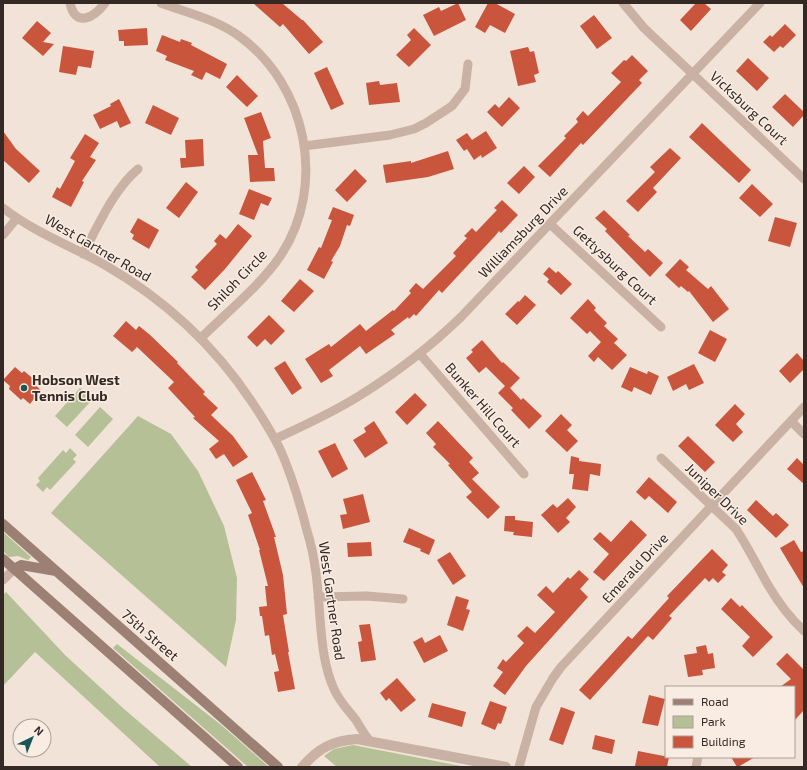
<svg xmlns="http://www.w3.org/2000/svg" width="807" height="770" font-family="'Exo 2',sans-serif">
  <rect width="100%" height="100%" fill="#f1e3d7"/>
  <path fill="#b5c097" d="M 80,388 L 93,399 L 67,427 L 55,416 Z
    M 100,407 L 113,419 L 88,447 L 75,435 Z
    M 138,416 L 171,434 L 198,471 L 224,526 L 237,578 L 236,620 L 226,667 L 51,513 Z
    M 70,448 L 77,455 L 73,459 L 76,462 L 50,490 L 47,487 L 43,492 L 36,485 L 40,481 L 38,478 L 63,450 L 66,453 Z
    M 3,532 L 31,557 L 28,560 L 18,556 L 9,557 L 3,551 Z
    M 6,592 L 65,655 L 124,709 L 192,767 L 160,767 L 35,652 L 3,686 L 3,595 Z
    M 117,644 L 220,724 L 269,767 L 248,767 L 113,648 Z
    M 353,745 L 466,767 L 337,767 L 324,756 L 334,749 Z"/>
  <path fill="#c9553d" d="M 253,3 L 282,3 L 302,20 L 303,20 L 323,42 L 309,54 L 283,24 L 280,27 Z
    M 458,3 L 466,20 L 434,36 L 423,15 L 439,7 L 441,11 Z
    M 488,3 L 495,3 L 515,14 L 505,33 L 490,25 L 485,33 L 475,27 Z
    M 696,3 L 704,3 L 711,9 L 691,31 L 680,20 Z
    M 594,15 L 612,38 L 597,49 L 580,26 Z
    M 37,21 L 51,33 L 43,42 L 54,44 L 43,56 L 22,38 Z
    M 785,24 L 796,35 L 783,48 L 780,46 L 774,52 L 763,42 L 770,35 L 772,37 Z
    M 147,28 L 148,45 L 124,46 L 124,41 L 119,41 L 118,30 Z
    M 414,28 L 431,45 L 409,67 L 396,55 L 411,40 L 407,35 Z
    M 162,35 L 180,42 L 181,39 L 192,43 L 191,45 L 227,64 L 220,79 L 206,72 L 202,80 L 191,75 L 194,71 L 165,60 L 167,56 L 156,51 Z
    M 63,46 L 94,51 L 91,68 L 78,66 L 76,75 L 59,72 Z
    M 528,47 L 530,52 L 534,51 L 539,73 L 534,75 L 536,82 L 518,86 L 510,51 Z
    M 632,55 L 648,71 L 639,80 L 642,83 L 583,145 L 581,143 L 550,177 L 538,166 L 566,138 L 564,136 L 578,122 L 576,119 L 583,111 L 588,116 L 621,82 L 611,73 L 624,60 L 626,61 Z
    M 748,58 L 769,78 L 757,91 L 736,71 Z
    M 327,67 L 344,104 L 331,110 L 314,73 Z
    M 237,75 L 258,96 L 247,107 L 226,87 Z
    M 379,81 L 380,85 L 397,83 L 400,102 L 369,105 L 366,83 Z
    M 785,94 L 804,112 L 804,115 L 793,127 L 772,107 Z
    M 509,97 L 520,108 L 502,127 L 487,112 L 495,104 L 499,108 Z
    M 119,99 L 131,123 L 120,128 L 117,121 L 100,129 L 93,115 L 111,106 L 110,104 Z
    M 153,105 L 179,118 L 171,135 L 145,123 Z
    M 261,112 L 271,138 L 263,141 L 265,168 L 274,168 L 275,181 L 250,182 L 248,155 L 258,155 L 244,118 Z
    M 702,123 L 751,170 L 739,183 L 689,137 Z
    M 3,131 L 16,149 L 40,171 L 29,183 L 3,160 Z
    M 486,131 L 497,148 L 482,158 L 481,155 L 474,160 L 467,149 L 464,151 L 456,140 L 467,133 L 472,140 Z
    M 85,134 L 99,143 L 90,157 L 96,160 L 82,181 L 84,182 L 71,207 L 52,197 L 57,187 L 60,189 L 75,161 L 70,158 Z
    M 203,139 L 204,166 L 181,168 L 180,158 L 186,158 L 185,140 Z
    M 670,148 L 681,158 L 653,188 L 657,192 L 638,212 L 626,201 L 655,172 L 650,167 Z
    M 448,151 L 454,169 L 428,177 L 386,183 L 383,165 L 411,161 L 411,163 Z
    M 524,166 L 535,177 L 519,194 L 507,183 Z
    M 355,169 L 367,181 L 347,202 L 335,190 Z
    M 186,182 L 198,192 L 179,218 L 166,208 Z
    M 752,184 L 773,204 L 760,217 L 739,198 Z
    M 249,189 L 272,198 L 268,206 L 261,203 L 254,220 L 239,214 Z
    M 502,200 L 518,215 L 501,233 L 499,231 L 495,236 L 442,293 L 439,290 L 416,316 L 414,314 L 409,319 L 408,317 L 391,330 L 395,334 L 366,354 L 360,346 L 329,370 L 333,376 L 321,383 L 305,359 L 329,344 L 331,347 L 360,324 L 366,331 L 393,310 L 394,311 L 411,293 L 409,291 L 416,283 L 423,289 L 456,256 L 453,253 L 467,238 L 464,236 L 472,228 L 476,232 L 497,210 L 494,208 Z
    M 333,207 L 354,215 L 350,226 L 347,225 L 340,246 L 331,261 L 333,262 L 324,279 L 307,270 L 319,247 L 321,248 L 332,220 L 328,219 Z
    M 604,210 L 630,235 L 628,236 L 645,252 L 648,249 L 663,263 L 650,277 L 605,231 L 607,229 L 595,218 Z
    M 775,217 L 797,223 L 790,247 L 768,241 Z
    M 138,218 L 159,230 L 149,249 L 132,239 L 134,235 L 130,232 Z
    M 238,224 L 252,236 L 225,269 L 205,290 L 191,277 L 198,270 L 195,267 L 217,244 L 214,241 L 220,234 L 226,239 Z
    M 680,259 L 689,267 L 686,270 L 708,289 L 711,286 L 729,309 L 713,322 L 689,291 L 688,292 L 681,286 L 679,288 L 665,275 Z
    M 549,267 L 556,273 L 558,271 L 572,284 L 561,295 L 547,282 L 549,279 L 543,274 Z
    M 300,279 L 314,291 L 294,312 L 281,301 Z
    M 525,295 L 536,305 L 517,325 L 505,314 L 518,301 L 519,302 Z
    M 588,299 L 596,308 L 594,310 L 607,323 L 604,326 L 618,339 L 614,343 L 627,355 L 612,370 L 598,357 L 594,362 L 588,356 L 601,342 L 590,331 L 587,334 L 570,318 Z
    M 269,315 L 285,331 L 271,345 L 265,339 L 257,347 L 247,337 Z
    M 126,321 L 136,330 L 139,326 L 149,334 L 178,362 L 177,363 L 205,392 L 203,394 L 218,408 L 211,415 L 233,436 L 248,457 L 233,467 L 224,454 L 216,459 L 209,449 L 219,441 L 193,418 L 195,417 L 168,388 L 174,382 L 137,347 L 132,352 L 113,336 Z
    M 710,330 L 727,339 L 715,362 L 698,353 Z
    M 482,340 L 502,363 L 503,362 L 520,378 L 510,388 L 521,400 L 523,398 L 542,416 L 529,429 L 511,410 L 513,408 L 498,393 L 505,386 L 486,367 L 479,373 L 466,358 L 473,352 L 471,350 Z
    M 797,353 L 804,361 L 804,369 L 790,383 L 779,371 Z
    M 285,361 L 302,388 L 292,395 L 274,368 Z
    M 694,364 L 704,383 L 689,390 L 686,384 L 673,391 L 667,377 Z
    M 15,367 L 22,373 L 24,371 L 37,382 L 35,385 L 41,390 L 30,404 L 23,398 L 21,400 L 9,389 L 10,386 L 3,380 Z
    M 630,367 L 647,374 L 648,371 L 659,376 L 651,395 L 634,387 L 632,392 L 621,387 Z
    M 415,393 L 427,405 L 407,425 L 395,412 Z
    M 735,404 L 745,414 L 736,424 L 743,432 L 733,442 L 715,425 Z
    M 561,414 L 572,425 L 567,430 L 578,441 L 567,452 L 545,431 Z
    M 374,421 L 388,443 L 365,458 L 353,440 L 366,432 L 364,428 Z
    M 438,421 L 473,458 L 469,462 L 479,473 L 472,479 L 500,507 L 488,519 L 466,497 L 472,492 L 448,465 L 450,464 L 433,447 L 436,444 L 426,433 Z
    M 688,436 L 715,462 L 705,472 L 678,446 Z
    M 335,443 L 348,469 L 332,478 L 318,451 Z
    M 571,456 L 579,458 L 579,461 L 601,464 L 600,476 L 590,474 L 588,491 L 572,489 L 574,474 L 569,474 Z
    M 797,458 L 804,465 L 804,484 L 787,469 Z
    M 252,472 L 266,500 L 263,501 L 276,537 L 274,537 L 283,575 L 287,614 L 283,615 L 289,652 L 288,652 L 295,689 L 278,692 L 274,672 L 279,671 L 275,654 L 272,655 L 269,635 L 265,636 L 262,616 L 260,616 L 259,607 L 267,606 L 265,586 L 268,586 L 259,550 L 260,550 L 248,515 L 252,513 L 236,480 Z
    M 649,477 L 677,502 L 668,513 L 649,496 L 645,500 L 636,492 Z
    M 363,494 L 370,522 L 343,529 L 340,515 L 347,514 L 343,499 Z
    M 568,498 L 576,507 L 566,518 L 570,522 L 558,533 L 541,515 L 553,504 L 557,508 Z
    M 756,500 L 773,516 L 776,513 L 789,525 L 776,538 L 747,510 Z
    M 505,516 L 515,516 L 515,520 L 533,522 L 532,537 L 513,535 L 514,532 L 504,531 Z
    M 631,520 L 647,535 L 604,581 L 593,572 L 609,554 L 593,539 L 600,532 L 611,542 Z
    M 409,528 L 435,540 L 429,555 L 420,551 L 421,549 L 403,542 Z
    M 794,540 L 801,552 L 804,551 L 804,588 L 780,548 Z
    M 371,542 L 372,556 L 348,557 L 347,543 Z
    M 712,549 L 728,565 L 722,572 L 726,575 L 718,583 L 713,578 L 709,582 L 705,578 L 669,616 L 672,618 L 653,640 L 648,636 L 590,700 L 579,690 L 628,636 L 632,639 L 669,598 L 667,596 Z
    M 450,552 L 466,576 L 453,585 L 437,560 Z
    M 579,570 L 589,579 L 580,589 L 588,597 L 526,666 L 505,695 L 493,686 L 503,672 L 497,668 L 503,659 L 506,662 L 524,643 L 517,636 L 527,626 L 535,633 L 555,612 L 537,595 L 546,586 L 553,593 L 568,577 L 570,579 Z
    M 456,596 L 469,600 L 466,609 L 470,610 L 463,631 L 447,625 Z
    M 731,598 L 740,607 L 742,605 L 773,637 L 753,657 L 742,646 L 750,637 L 721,609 Z
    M 370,624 L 376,660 L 361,662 L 358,642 L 362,641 L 359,625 Z
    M 440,635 L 448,651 L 424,663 L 413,642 L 422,637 L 425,643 Z
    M 706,645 L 708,654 L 713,653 L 715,668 L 702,670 L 703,675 L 688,677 L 684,655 L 697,653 L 696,647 Z
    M 787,653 L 804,670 L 804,710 L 794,721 L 794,687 L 780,687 L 791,679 L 776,664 Z
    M 397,678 L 416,700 L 401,712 L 389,698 L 386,701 L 380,693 Z
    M 649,695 L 665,699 L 658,726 L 642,723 Z
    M 490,701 L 507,707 L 501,724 L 498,723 L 495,730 L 481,724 Z
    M 432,703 L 466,712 L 462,727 L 428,717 Z
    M 561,707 L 575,712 L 563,745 L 549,740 Z
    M 595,735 L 615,740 L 612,754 L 592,749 Z
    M 638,751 L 669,757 L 667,767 L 635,766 Z
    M 731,757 L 755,757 L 738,767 L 737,767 Z"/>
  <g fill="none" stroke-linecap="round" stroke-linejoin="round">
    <path stroke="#c9b2a3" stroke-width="9" d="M 70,3 C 75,28 94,18 105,3
      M 161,3 C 188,13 215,19 239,36 C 307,85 327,185 281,255 C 261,285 227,312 201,338
      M 623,3 L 644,28 L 804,179
      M 304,146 L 390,135 L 414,129 L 426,123 L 452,106 L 465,89 L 468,64
      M 3,208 C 34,232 71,246 105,265 C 164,299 214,345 252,402 C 262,417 272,433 280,449 C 292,476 300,503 307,531 C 316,559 318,589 320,619 C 322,643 324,667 334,689 C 339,701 348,710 356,720 C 360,727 364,734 369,740
      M 550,224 L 661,327
      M 3,235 L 17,218
      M 83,254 C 98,226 114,189 138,169
      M 420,354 L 524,474
      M 791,421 L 804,434
      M 275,439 C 303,426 332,413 359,396 C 396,373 430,347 461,317 L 760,3
      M 661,458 L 736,529 C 748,547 757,566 768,585 C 778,602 790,618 804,631
      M 3,580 L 14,569
      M 318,597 L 367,596 L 403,599
      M 519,767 L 536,707 L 553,678 L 561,667 L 804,407
      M 696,767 L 698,757"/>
    <path stroke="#c9b2a3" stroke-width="10" d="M 302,767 C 319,748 331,741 357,739 L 506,767"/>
    <path stroke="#9d8074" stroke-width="10" d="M 3,524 L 278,767
      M 3,559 L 238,767
      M 14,569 L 21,565 L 56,571"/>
  </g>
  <circle fill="#1a5656" stroke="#f9ede3" stroke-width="1.5" cx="24" cy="388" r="4"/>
  <g text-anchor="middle" stroke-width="3" stroke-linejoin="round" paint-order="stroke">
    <g font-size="14" fill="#342925" stroke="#f9ede3">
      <text transform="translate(749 108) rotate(43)" y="5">Vicksburg Court</text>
      <text transform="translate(523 232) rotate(-46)" y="5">Williamsburg Drive</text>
      <text transform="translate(98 248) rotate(30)" y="5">West Gartner Road</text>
      <text transform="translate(615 265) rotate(43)" y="5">Gettysburg Court</text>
      <text transform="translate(237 280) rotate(-46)" y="5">Shiloh Circle</text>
      <text transform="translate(483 405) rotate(49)" y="5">Bunker Hill Court</text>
      <text transform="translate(717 494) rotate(44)" y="5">Juniper Drive</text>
      <text transform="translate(635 568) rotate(-47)" y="5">Emerald Drive</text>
      <text transform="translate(332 601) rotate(82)" y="5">West Gartner Road</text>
      <text transform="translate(150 635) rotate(41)" y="5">75th Street</text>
    </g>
    <g font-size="14" font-weight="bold" fill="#342925" stroke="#f9ede3" text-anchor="start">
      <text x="32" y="385">Hobson West<tspan x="32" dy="16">Tennis Club</tspan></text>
    </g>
  </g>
  <rect width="807" height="770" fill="none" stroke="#342925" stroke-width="8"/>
  <rect x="665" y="686" width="130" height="72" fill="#f9ede3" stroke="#aa9f97"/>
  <rect x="673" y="699" width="20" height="6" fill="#9d8074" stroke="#aa9f97"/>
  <text x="701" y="706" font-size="12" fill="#342925">Road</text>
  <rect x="673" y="716" width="20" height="12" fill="#b5c097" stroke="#aa9f97"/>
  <text x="701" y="726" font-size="12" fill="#342925">Park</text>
  <rect x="673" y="736" width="20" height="12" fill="#c9553d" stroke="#aa9f97"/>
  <text x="701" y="746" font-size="12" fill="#342925">Building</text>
  <g transform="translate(32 738) rotate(43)"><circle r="19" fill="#f9ede3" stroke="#aa9f97"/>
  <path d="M0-3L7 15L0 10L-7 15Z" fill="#1a5656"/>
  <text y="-6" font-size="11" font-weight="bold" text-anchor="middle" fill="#342925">N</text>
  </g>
</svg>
